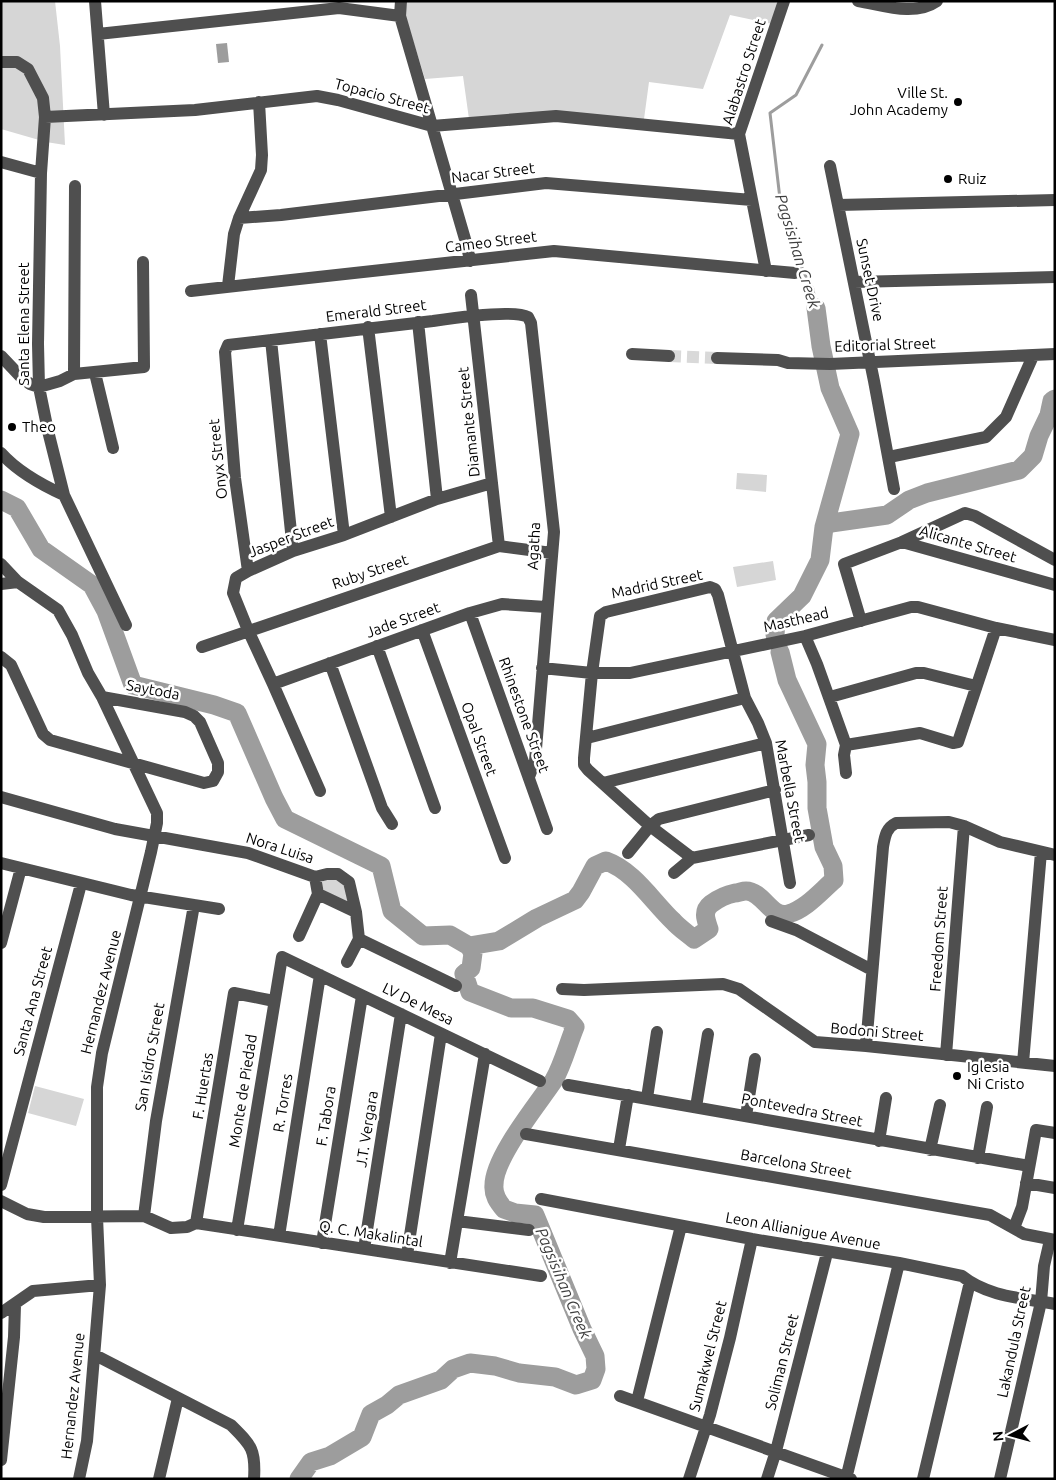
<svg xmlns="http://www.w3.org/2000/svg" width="1056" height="1480" font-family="Ubuntu,sans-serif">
  <rect width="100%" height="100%" fill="#fff"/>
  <path fill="#d6d6d6" d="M 1,1 L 55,1 L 60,46 L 65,145 L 46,142 L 1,129 Z
    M 407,1 L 778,1 L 772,24 L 730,15 L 703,89 L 649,82 L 644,119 L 469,119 L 463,76 L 425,79 L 405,15 Z
    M 737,473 L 767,475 L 766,492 L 736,489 Z
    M 773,561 L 776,580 L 737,587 L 733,567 Z
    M 326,876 C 346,879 347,887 350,905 L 325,893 L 321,884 Z
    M 35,1086 L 84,1099 L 76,1126 L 28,1113 Z"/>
  <path fill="#9d9d9d" d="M 227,43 L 229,62 L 218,63 L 216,44 Z"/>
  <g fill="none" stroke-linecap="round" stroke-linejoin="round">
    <path stroke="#9d9d9d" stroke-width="3" d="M 816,308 L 813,289 L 803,271 L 799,258 L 791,221 L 780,199 L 770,113 L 796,95 L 822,45"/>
    <path stroke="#9d9d9d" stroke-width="19" d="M 1,500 L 17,508 L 41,549 L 92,585 L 106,611 L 133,685 L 214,705 L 237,713 L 274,798 L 285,819 L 381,866 L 392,911 L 423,936 L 450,935 L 469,946 L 473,953 L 471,968 L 464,974 L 470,992 L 511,1008 L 533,1008 L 568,1019 L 575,1027 C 568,1044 563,1064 554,1080 C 538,1104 494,1157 494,1185 C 493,1195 498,1202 504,1209 L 515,1213 L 535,1215 L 582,1329 L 595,1356 L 596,1369 L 592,1380 L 576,1385 L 555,1377 L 519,1373 L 495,1366 L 470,1363 L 453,1369 L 441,1380 L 399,1395 L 387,1405 L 371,1414 L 362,1437 L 330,1456 L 311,1462 L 299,1479
      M 824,527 L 831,523 L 887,515 L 909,500 L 927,493 L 1019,470 L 1033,456 L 1039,436 L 1049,415 L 1052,401 L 1055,399
      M 775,635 L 776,621 L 802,596 L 820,560 L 824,527 L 850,434 L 830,388 L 821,346 L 816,308
      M 469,946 L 499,941 L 537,918 L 575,900 L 581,892 L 595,866 L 606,861 C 634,871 652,901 673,921 C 679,928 687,933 694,939 L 709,929 C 706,920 702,911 711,904 C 719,898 725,895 735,893 C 738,893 742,891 746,891 C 763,891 771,919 788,914 C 806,909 820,892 834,880 L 833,866 L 824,847 L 817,808 L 817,782 L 815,765 L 817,744 L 787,680 L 780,652"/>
    <path stroke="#d9d9d9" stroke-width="12" stroke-dasharray="12 6" stroke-linecap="butt" d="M 669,356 L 717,358"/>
    <path stroke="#4f4f4f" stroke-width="12" d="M 95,1 L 104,115
      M 401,1 L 400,16 L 467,246 L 470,261
      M 858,1 C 883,5 914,17 937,1
      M 98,34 L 339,8 L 400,16
      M 1,62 L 17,62 L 28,69 L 43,98 L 45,117 L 41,173 L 38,344 L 39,387 L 48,431 L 64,495 L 126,625
      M 45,117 L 195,110 L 317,96 L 338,100 L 432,126 L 556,116 L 739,134
      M 1,162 L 41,173
      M 830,166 L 874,381 L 894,489
      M 838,205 L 1055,200
      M 239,218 L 281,215 L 546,183 L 752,200
      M 766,271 L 739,134 L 784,1
      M 854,282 L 1055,277
      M 228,286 L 234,234 L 239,218 L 261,170 L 262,155 L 259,102
      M 191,291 L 554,251 L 795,273
      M 471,295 L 499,546
      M 418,322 L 437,499
      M 368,327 L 391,517
      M 320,334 L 344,535
      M 271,340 L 293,551
      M 632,354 L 669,356
      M 1,356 L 20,376 L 30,384 L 39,387 L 60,381 L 74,374 L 144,367 L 143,262
      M 717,358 L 778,360 L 788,363 L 830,364 L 1055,354
      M 95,373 L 113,448
      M 74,374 L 75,186
      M 1,453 C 18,472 42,485 64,495
      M 889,457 L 986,437 L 1006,417 L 1033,356
      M 902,542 L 965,513 L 975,516 L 1055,560
      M 1,564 L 18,582 L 58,610 L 72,635 L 88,673 L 102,697 L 157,813 L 157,823 L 151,852 L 102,1053 L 97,1087 L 97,1217 L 100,1285 L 87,1441 L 79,1479
      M 248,571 L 235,478 L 225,352 L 228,345 C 297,337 365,329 433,321 C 453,318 513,309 528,317 L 531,323 L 554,532 L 535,761 L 529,777
      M 1,584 L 18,582
      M 470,613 L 547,829
      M 861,621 L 844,564 L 902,542 L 1055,585
      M 422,630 L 505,858
      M 805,636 L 817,664 L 846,745 L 844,755 L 846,773
      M 377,646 L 435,808
      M 202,647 L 499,546 L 552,553
      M 1,657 L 11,665 L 43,734 L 50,740 L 204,783 L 213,781 L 218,772 L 218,763 L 200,722 L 194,716 L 185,712 L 102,697
      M 330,663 L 382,808 L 392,824
      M 542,668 L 592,673 L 630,673 L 805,636 L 911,607 L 918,607 L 996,628 L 1055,640
      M 273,684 L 470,613 L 502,604 L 546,607
      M 830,697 L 916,673 L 924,673 L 976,686
      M 587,738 L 745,698
      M 846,745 L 920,733 L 953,743 L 958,742 L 996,628
      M 603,783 L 766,743
      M 320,791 L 273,684 L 248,630 L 233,593 L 236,578 L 248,571 L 293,551 L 344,535 L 437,499 L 492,483
      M 1,797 L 115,829 L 248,853 L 315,877 L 327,874 L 338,874 L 349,882 L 356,912 L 359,939 L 456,986
      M 628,853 L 650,826 L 659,819 L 775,790
      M 692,858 L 650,826 L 588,770 L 584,765 L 584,758 L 592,673 L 600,616 L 606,612 L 710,587 L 715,589 L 718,595 L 745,698 L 758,723 L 766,743 L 790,883
      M 1,863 L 131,895 L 219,909
      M 674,873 L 692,858 L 809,835
      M 318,894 L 356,912
      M 771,921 L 796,930 L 872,970
      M 299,936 L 318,894 L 315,877
      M 1,943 L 21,868
      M 347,962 L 359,939
      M 562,989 L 584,990 L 723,984 L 739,989 L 815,1042 L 866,1046 L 1055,1066
      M 866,1046 L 883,847 C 885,836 886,828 896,823 L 949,822 L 964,826 L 1000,842 L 1055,855
      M 946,1055 L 964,826
      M 1023,1063 L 1041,852
      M 568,1085 L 1029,1166
      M 647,1098 L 657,1032
      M 696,1107 L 708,1034
      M 746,1116 L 755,1059
      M 526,1134 L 990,1215 L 1024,1234 L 1055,1240
      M 879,1141 L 886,1098
      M 619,1149 L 628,1095
      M 930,1150 L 940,1105
      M 978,1158 L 987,1107
      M 1026,1183 L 1055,1188
      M 1,1185 L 81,884
      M 541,1199 L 752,1239 L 899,1263 L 962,1276 C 988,1297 1023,1298 1055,1304
      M 1,1201 L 27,1214 L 44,1217 L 144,1216 L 171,1228 L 187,1227 L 196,1223
      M 144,1216 L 156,1121 L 194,905
      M 457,1221 L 529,1230
      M 196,1223 L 541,1276
      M 196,1223 L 234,993 L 274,1001
      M 1014,1228 L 1022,1207 L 1036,1130 L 1055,1133
      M 237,1230 L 282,957 L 540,1081
      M 279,1236 L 320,975
      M 322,1243 L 362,996
      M 364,1249 L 401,1014
      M 407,1255 L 441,1034
      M 450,1263 L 485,1054
      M 1,1313 L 33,1291 L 100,1285
      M 95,1355 L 231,1425 C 251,1445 256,1449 254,1479
      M 620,1396 L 851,1479
      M 637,1401 L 681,1226
      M 1,1460 L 14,1337 L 15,1305
      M 159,1479 L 178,1398
      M 689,1479 L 710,1415 L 730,1338 L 752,1239
      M 767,1479 L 776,1451 L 827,1253
      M 846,1479 L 899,1263
      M 923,1479 L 970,1282
      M 1000,1479 L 1041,1302 L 1044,1266 L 1050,1240"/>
  </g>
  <g fill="#000" stroke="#fff" stroke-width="2">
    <circle cx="958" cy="102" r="5"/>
    <circle cx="948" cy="179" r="5"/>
    <circle cx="12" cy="427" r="5"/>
    <circle cx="957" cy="1076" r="5"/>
  </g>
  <g text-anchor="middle" stroke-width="5" stroke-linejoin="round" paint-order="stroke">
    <g font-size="15" fill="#000" stroke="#fff">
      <text transform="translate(744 72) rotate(-72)" y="5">Alabastro Street</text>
      <text transform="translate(382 96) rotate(15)" y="5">Topacio Street</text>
      <text transform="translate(493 173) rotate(-7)" y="5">Nacar Street</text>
      <text transform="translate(491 242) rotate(-7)" y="5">Cameo Street</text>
      <text transform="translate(870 280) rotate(78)" y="5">Sunset Drive</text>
      <text transform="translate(376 311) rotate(-7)" y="5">Emerald Street</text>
      <text transform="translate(24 324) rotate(-90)" y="5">Santa Elena Street</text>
      <text transform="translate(885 345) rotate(-2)" y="5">Editorial Street</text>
      <text transform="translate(469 422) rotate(-96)" y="5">Diamante Street</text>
      <text transform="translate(218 459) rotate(-96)" y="5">Onyx Street</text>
      <text transform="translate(291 537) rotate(-21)" y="5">Jasper Street</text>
      <text transform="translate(968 544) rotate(16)" y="5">Alicante Street</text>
      <text transform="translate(534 546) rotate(-87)" y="5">Agatha</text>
      <text transform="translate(370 572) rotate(-19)" y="5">Ruby Street</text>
      <text transform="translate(657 584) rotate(-12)" y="5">Madrid Street</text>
      <text transform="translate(403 620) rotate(-20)" y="5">Jade Street</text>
      <text transform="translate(796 620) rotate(-13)" y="5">Masthead</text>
      <text transform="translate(153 690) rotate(11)" y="5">Saytoda</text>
      <text transform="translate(524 715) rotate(70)" y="5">Rhinestone Street</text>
      <text transform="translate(479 739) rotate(70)" y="5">Opal Street</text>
      <text transform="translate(790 791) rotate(79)" y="5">Marbella Street</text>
      <text transform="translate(280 848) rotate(18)" y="5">Nora Luisa</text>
      <text transform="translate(939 939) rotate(-86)" y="5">Freedom Street</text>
      <text transform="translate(101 992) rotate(-76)" y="5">Hernandez Avenue</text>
      <text transform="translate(33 1001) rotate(-75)" y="5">Santa Ana Street</text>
      <text transform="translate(418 1004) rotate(26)" y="5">LV De Mesa</text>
      <text transform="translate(877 1032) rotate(5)" y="5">Bodoni Street</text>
      <text transform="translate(150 1057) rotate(-80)" y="5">San Isidro Street</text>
      <text transform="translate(203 1086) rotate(-81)" y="5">F. Huertas</text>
      <text transform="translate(243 1091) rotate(-81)" y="5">Monte de Piedad</text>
      <text transform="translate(283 1103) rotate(-81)" y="5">R. Torres</text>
      <text transform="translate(802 1110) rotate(11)" y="5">Pontevedra Street</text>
      <text transform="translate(326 1116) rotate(-81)" y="5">F. Tabora</text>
      <text transform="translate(367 1129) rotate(-81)" y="5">J.T. Vergara</text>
      <text transform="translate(796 1164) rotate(10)" y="5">Barcelona Street</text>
      <text transform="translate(803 1231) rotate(10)" y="5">Leon Allianigue Avenue</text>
      <text transform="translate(371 1234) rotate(9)" y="5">Q. C. Makalintal</text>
      <text transform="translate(1014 1342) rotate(-78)" y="5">Lakandula Street</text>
      <text transform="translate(708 1356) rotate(-76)" y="5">Sumakwel Street</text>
      <text transform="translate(782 1362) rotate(-76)" y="5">Soliman Street</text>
      <text transform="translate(73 1396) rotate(-84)" y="5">Hernandez Avenue</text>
    </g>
    <g font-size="15" fill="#000" stroke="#fff" text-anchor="start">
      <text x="948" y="98" text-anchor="end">Ville St.<tspan x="948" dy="17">John Academy</tspan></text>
      <text x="958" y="184">Ruiz</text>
      <text x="22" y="432">Theo</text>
      <text x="967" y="1072">Iglesia<tspan x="967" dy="17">Ni Cristo</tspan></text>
    </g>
    <g font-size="16" font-style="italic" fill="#3e3e3e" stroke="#fff">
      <text transform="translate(798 251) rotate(73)" y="6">Pagsisihan Creek</text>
      <text transform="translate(564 1283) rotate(67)" y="6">Pagsisihan Creek</text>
    </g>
  </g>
  <rect width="1056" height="1480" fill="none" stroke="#000000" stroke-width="5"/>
  <g transform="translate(1011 1435) rotate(264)" stroke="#ffffff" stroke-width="4" paint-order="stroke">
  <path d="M0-4L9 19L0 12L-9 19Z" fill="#000000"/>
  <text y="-8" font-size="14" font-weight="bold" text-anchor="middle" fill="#000000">N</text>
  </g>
</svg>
